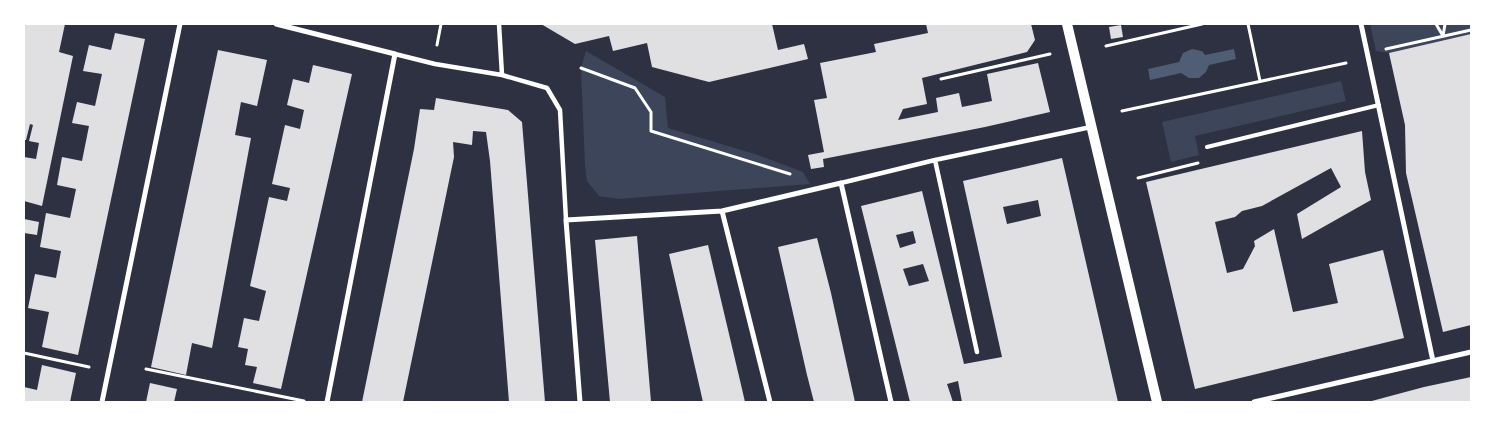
<svg xmlns="http://www.w3.org/2000/svg" width="1495" height="426" font-family="Overpass,sans-serif">
  <rect width="100%" height="100%" fill="#2d3142"/>
  <path fill="#3c4559" d="M 1370,24 L 1471,24 L 1471,34 L 1389,53 L 1376,51 Z
    M 586,51 L 665,97 L 668,128 L 758,155 L 803,172 L 810,184 L 618,199 L 599,196 L 587,181 L 585,165 L 581,68 Z
    M 1341,81 L 1346,101 L 1195,136 L 1199,155 L 1171,162 L 1162,122 Z"/>
  <path fill="#4f5d75" d="M 1192,49 L 1202,51 L 1205,55 L 1234,49 L 1236,59 L 1209,65 L 1206,72 L 1199,78 L 1189,78 L 1181,73 L 1150,80 L 1148,69 L 1179,62 L 1183,53 Z"/>
  <path fill="#e0e0e3" fill-rule="evenodd" d="M 24,24 L 65,24 L 59,52 L 73,56 L 42,206 L 24,201 L 24,157 L 36,159 L 39,143 L 29,141 L 33,125 L 30,124 L 26,140 L 24,140 Z
    M 541,24 L 772,24 L 778,50 L 804,44 L 808,59 L 709,82 L 652,67 L 647,43 L 613,51 L 609,36 L 575,44 Z
    M 926,24 L 1031,24 L 1035,40 L 1027,52 L 922,78 L 927,104 L 903,109 L 898,120 L 938,112 L 936,98 L 959,93 L 962,107 L 992,101 L 987,74 L 1038,63 L 1050,112 L 985,127 L 823,159 L 824,167 L 811,169 L 808,155 L 824,152 L 814,100 L 827,98 L 820,63 L 876,52 L 874,44 L 928,33 Z
    M 1121,25 L 1123,37 L 1111,39 L 1109,27 Z
    M 115,33 L 145,39 L 78,355 L 42,347 L 49,312 L 28,308 L 35,274 L 56,278 L 61,251 L 40,247 L 46,213 L 70,218 L 76,189 L 57,185 L 62,157 L 82,161 L 89,126 L 72,123 L 77,102 L 95,106 L 102,74 L 83,71 L 89,45 L 111,50 Z
    M 1471,34 L 1471,325 L 1443,332 L 1406,173 L 1405,125 L 1389,53 Z
    M 218,50 L 267,60 L 257,106 L 241,102 L 235,135 L 251,138 L 212,348 L 192,343 L 186,375 L 151,367 Z
    M 313,65 L 352,74 L 281,389 L 253,383 L 257,367 L 245,365 L 248,349 L 238,347 L 244,318 L 259,321 L 266,291 L 250,286 L 269,197 L 287,201 L 290,188 L 272,184 L 285,125 L 300,129 L 304,110 L 287,105 L 293,79 L 309,83 Z
    M 436,98 L 508,110 L 522,122 L 545,402 L 509,402 L 490,161 L 486,132 L 473,131 L 472,145 L 453,142 L 454,157 L 403,402 L 362,402 L 414,149 L 420,109 L 434,110 Z
    M 1362,131 L 1365,172 L 1371,200 L 1302,239 L 1297,214 L 1341,187 L 1331,168 L 1262,206 L 1242,211 L 1235,217 L 1215,222 L 1227,273 L 1243,269 L 1255,246 L 1254,241 L 1274,229 L 1293,312 L 1338,303 L 1329,264 L 1383,250 L 1404,338 L 1195,389 L 1146,182 Z
    M 1062,158 L 1118,402 L 962,402 L 958,381 L 947,384 L 953,402 L 910,402 L 861,206 L 922,191 L 964,364 L 1002,357 L 963,181 ZM 1038,200 L 1041,216 L 1007,224 L 1003,207 ZM 913,231 L 916,243 L 900,248 L 896,235 ZM 923,264 L 929,281 L 909,286 L 903,269 Z
    M 24,219 L 39,222 L 37,235 L 24,233 Z
    M 637,236 L 651,402 L 610,402 L 595,240 Z
    M 817,238 L 831,293 L 855,402 L 814,402 L 807,375 L 778,247 Z
    M 708,245 L 742,389 L 745,402 L 703,402 L 698,380 L 669,254 Z
    M 42,365 L 76,373 L 70,402 L 24,402 L 24,387 L 37,390 Z
    M 1471,377 L 1471,402 L 1368,402 L 1424,387 Z
    M 150,383 L 177,389 L 174,402 L 146,402 Z"/>
  <g fill="none" stroke-linecap="round" stroke-linejoin="round">
    <path stroke="#fff" stroke-width="3" d="M 1248,24 L 1260,81
      M 1436,24 L 1443,36 L 1445,24
      M 437,45 L 441,24
      M 1106,46 L 1202,24
      M 1386,49 L 1471,30
      M 581,68 L 635,88 L 651,112 L 651,131 L 790,174
      M 941,79 L 1050,54
      M 1122,111 L 1346,63
      M 1138,178 L 1198,163
      M 24,353 L 89,367
      M 146,369 L 304,401"/>
    <path stroke="#fff" stroke-width="4" d="M 1207,147 L 1379,105"/>
    <path stroke="#fff" stroke-width="4.5" d="M 499,24 L 502,75
      M 395,54 L 435,64 L 502,75 L 547,88 L 560,110 L 566,220
      M 935,160 L 977,352
      M 841,183 L 935,160 L 1091,127"/>
    <path stroke="#fff" stroke-width="5" d="M 276,24 L 395,54 L 327,402
      M 1361,24 L 1433,361
      M 722,211 L 770,402
      M 102,402 L 180,24
      M 580,402 L 566,220 L 722,211 L 841,183 L 891,402
      M 1254,402 L 1471,352"/>
    <path stroke="#fff" stroke-width="10" d="M 1067,24 L 1157,402"/>
  </g>
  <rect width="1495" height="426" fill="none" stroke="#ffffff" stroke-width="50"/>
</svg>
